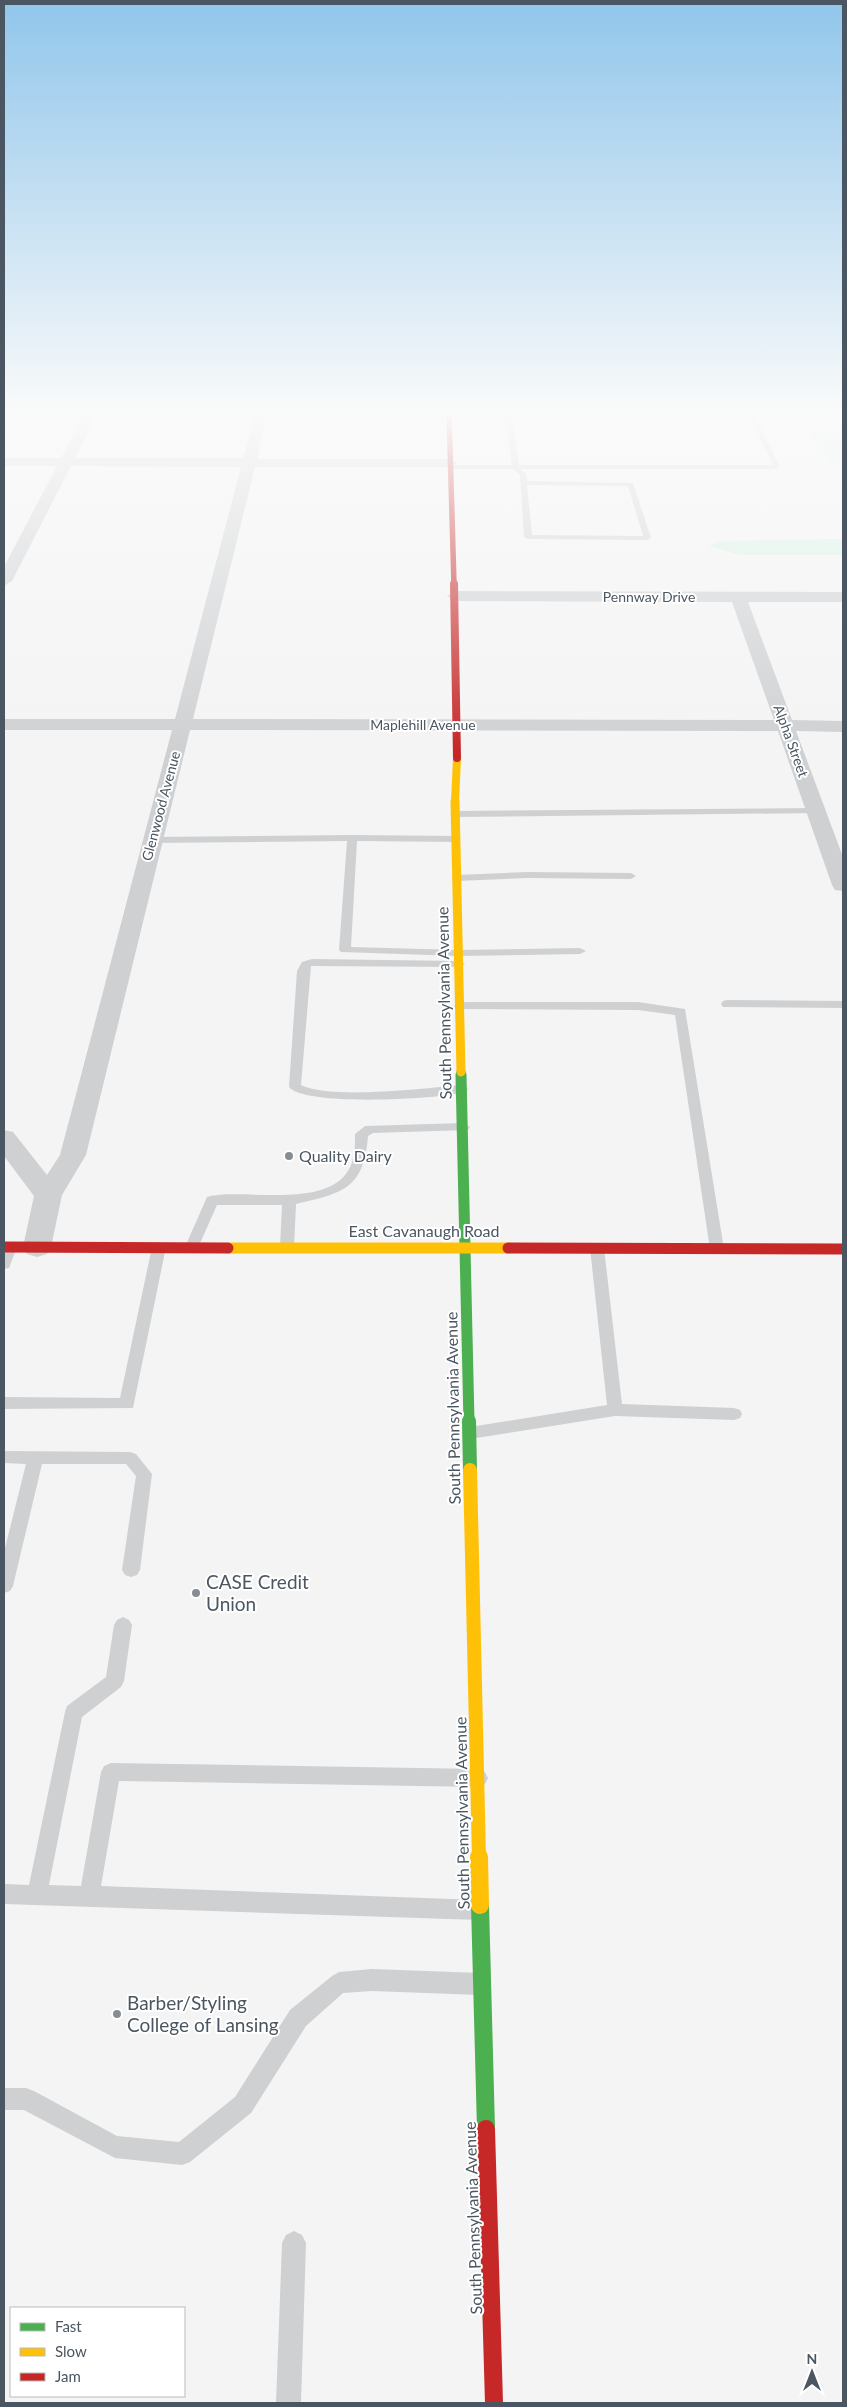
<svg xmlns="http://www.w3.org/2000/svg" width="847" height="2407" font-family="Lato,sans-serif">
  <rect width="100%" height="100%" fill="#f4f4f4"/>
  <path fill="#d9f2e3" d="M 748,412 L 843,412 L 843,464 L 829,462 L 799,418 L 792,415 Z
    M 843,539 L 843,555 L 740,555 L 709,546 L 719,541 Z"/>
  <g fill="none" stroke-linecap="round" stroke-linejoin="round">
    <path fill="#ced0d2" fill-rule="evenodd" d="M 505,412 L 511,412 L 512,415 L 752,414 L 755,416 L 780,467 L 777,469 L 521,469 L 526,474 L 527,481 L 633,483 L 651,538 L 647,540 L 528,539 L 524,537 L 520,475 L 513,469 L 450,469 L 447,467 L 450,465 L 512,465 L 506,419 L 449,419 L 446,417 L 449,415 L 505,415 ZM 750,418 L 773,465 L 519,465 L 512,419 ZM 527,485 L 628,486 L 643,536 L 532,535 Z
      M 816,808 L 820,809 L 820,813 L 455,817 L 450,814 L 455,811 Z
      M 352,835 L 456,836 L 461,839 L 456,842 L 357,841 L 351,947 L 459,950 L 580,948 L 586,951 L 580,954 L 459,956 L 341,952 L 339,950 L 347,841 L 152,843 L 147,840 L 152,837 Z
      M 528,872 L 631,873 L 636,876 L 631,879 L 528,878 L 457,881 L 452,878 L 457,875 Z
      M 312,959 L 459,961 L 465,964 L 459,967 L 311,966 L 301,1085 C 331,1100 426,1088 462,1085 L 468,1089 L 466,1092 C 440,1099 305,1107 289,1087 L 297,971 L 302,962 Z
      M 727,1000 L 843,1001 L 843,1008 L 723,1007 L 721,1004 L 723,1001 Z
      M 460,1002 L 638,1002 L 685,1009 L 724,1249 L 722,1252 L 717,1254 L 710,1249 L 675,1015 L 638,1010 L 456,1009 L 454,1006 Z
      M 463,1123 L 470,1127 L 468,1130 L 373,1133 L 368,1136 C 364,1189 343,1193 296,1204 L 294,1247 L 292,1250 L 282,1250 L 280,1247 L 282,1205 L 217,1205 L 197,1250 L 187,1250 L 185,1247 L 207,1197 C 242,1187 332,1212 351,1165 C 355,1155 355,1144 355,1134 L 365,1126 Z
      M 10,1242 L 17,1247 L 9,1268 L 4,1269 L 4,1246 Z
      M 159,1242 L 166,1247 L 133,1408 L 4,1409 L 4,1397 L 120,1398 L 152,1247 Z
      M 597,1243 L 604,1248 L 622,1404 L 734,1408 L 740,1410 L 742,1414 L 740,1418 L 734,1420 L 615,1416 L 470,1439 L 464,1437 L 462,1433 L 464,1429 L 470,1427 L 607,1405 L 590,1248 Z
      M 4,1451 L 130,1452 L 136,1454 L 152,1474 L 140,1570 L 137,1575 L 131,1577 L 125,1575 L 122,1570 L 136,1476 L 126,1464 L 42,1464 L 13,1586 L 10,1591 L 4,1593 L 4,1552 L 26,1464 L 4,1463 Z
      M 123,1617 L 129,1620 L 132,1625 L 124,1681 L 121,1687 L 82,1717 L 49,1885 L 81,1886 L 101,1772 L 104,1766 L 111,1763 L 478,1769 L 485,1772 L 488,1778 L 485,1784 L 478,1787 L 119,1781 L 101,1886 L 479,1900 L 486,1903 L 489,1910 L 486,1917 L 479,1920 L 4,1904 L 4,1884 L 29,1885 L 65,1712 L 67,1706 L 106,1677 L 114,1625 L 117,1620 Z
      M 372,1969 L 480,1973 L 487,1977 L 491,1984 L 487,1991 L 480,1995 L 372,1991 L 343,1993 L 306,2026 L 251,2113 L 190,2162 L 182,2165 L 115,2158 L 24,2110 L 4,2110 L 4,2088 L 26,2088 L 34,2091 L 117,2136 L 179,2142 L 235,2097 L 290,2010 L 332,1976 L 339,1972 Z
      M 294,2231 L 302,2235 L 306,2243 L 301,2403 L 276,2403 L 282,2243 L 286,2235 Z"/>
    <path fill="#ced0d2" fill-rule="evenodd" d="M 86,412 L 98,412 L 75,458 L 243,458 L 256,412 L 268,412 L 257,459 L 450,459 L 457,463 L 450,467 L 255,467 L 193,719 L 774,720 L 732,602 L 455,601 L 447,596 L 455,591 L 843,592 L 843,602 L 748,602 L 792,720 L 843,721 L 843,732 L 796,731 L 843,857 L 843,891 L 835,890 L 832,885 L 778,731 L 190,730 L 86,1155 L 62,1195 L 51,1247 L 47,1254 L 37,1257 L 27,1254 L 23,1247 L 34,1196 L 4,1156 L 4,1130 L 13,1132 L 47,1175 L 60,1155 L 172,730 L 4,730 L 4,719 L 175,719 L 241,467 L 71,466 L 12,581 L 4,586 L 4,567 L 57,466 L 4,466 L 4,458 L 61,458 Z"/>
    <path stroke="#4caf50" stroke-width="9" d="M 461,1072 L 461,1077"/>
    <path stroke="#4caf50" stroke-width="11" d="M 461,1075 L 469,1422"/>
    <path stroke="#4caf50" stroke-width="14" d="M 469,1421 L 470,1470"/>
    <path stroke="#4caf50" stroke-width="18" d="M 480,1905 L 486,2129"/>
    <path stroke="#ffc107" stroke-width="8" d="M 455,802 L 457,758"/>
    <path stroke="#ffc107" stroke-width="9" d="M 455,801 L 461,1072"/>
    <path stroke="#ffc107" stroke-width="11" d="M 228,1248 L 508,1248"/>
    <path stroke="#ffc107" stroke-width="14" d="M 470,1470 L 479,1858"/>
    <path stroke="#ffc107" stroke-width="18" d="M 479,1857 L 480,1905"/>
    <path stroke="#c62828" stroke-width="5.5" d="M 449,412 L 454,585"/>
    <path stroke="#c62828" stroke-width="8" d="M 454,584 L 457,758"/>
    <path stroke="#c62828" stroke-width="11" d="M 4,1247 L 228,1248
      M 508,1248 L 843,1249"/>
    <path stroke="#c62828" stroke-width="18" d="M 486,2129 L 494,2403"/>
  </g>
  <linearGradient id="sky" x2="0" y2="1"><stop stop-color="#91c6eb"/><stop offset="0.55" stop-color="#fafafa"/><stop offset="1" stop-color="#fafafa" stop-opacity="0"/></linearGradient>
  <rect width="847" height="749" fill="url(#sky)"/>
  <g fill="#868d94" stroke="#fff" stroke-width="2">
    <circle cx="289" cy="1156" r="5"/>
    <circle cx="196" cy="1593" r="5"/>
    <circle cx="117" cy="2014" r="5"/>
  </g>
  <g text-anchor="middle" stroke-width="4" stroke-linejoin="round" paint-order="stroke">
    <g font-size="14" fill="#4a5661" stroke="#fff">
      <text x="649" y="602">Pennway Drive</text>
      <text x="423" y="730">Maplehill Avenue</text>
      <text transform="translate(791 741) rotate(70)" y="5">Alpha Street</text>
      <text transform="translate(161 806) rotate(-75)" y="5">Glenwood Avenue</text>
    </g>
    <g font-size="16" fill="#4a5661" stroke="#fff">
      <text transform="translate(444 1003) rotate(-91)" y="6">South Pennsylvania Avenue</text>
      <text x="424" y="1237">East Cavanaugh Road</text>
      <text transform="translate(453 1408) rotate(-91)" y="6">South Pennsylvania Avenue</text>
      <text transform="translate(462 1813) rotate(-91)" y="6">South Pennsylvania Avenue</text>
      <text transform="translate(473 2218) rotate(-92)" y="6">South Pennsylvania Avenue</text>
    </g>
    <g font-size="16" fill="#4a5661" stroke="#fff" text-anchor="start">
      <text x="299" y="1162">Quality Dairy</text>
    </g>
    <g font-size="19" fill="#4a5661" stroke="#fff" text-anchor="start">
      <text x="206" y="1589">CASE Credit<tspan x="206" dy="22">Union</tspan></text>
      <text x="127" y="2010">Barber/Styling<tspan x="127" dy="22">College of Lansing</tspan></text>
    </g>
  </g>
  <rect width="847" height="2407" fill="none" stroke="#4a5661" stroke-width="10"/>
  <rect x="10" y="2307" width="175" height="90" fill="#ffffff" stroke="#b7bbc0"/>
  <rect x="20" y="2323" width="25" height="8" fill="#4caf50" stroke="#b7bbc0"/>
  <text x="55" y="2332" font-size="15" fill="#4a5661">Fast</text>
  <rect x="20" y="2348" width="25" height="8" fill="#ffc107" stroke="#b7bbc0"/>
  <text x="55" y="2357" font-size="15" fill="#4a5661">Slow</text>
  <rect x="20" y="2373" width="25" height="8" fill="#c62828" stroke="#b7bbc0"/>
  <text x="55" y="2382" font-size="15" fill="#4a5661">Jam</text>
  <g transform="translate(812 2372)" stroke="#ffffff" stroke-width="4" paint-order="stroke">
  <path d="M0-4L9 19L0 12L-9 19Z" fill="#4a5661"/>
  <text y="-8" font-size="14" font-weight="bold" text-anchor="middle" fill="#4a5661">N</text>
  </g>
</svg>
